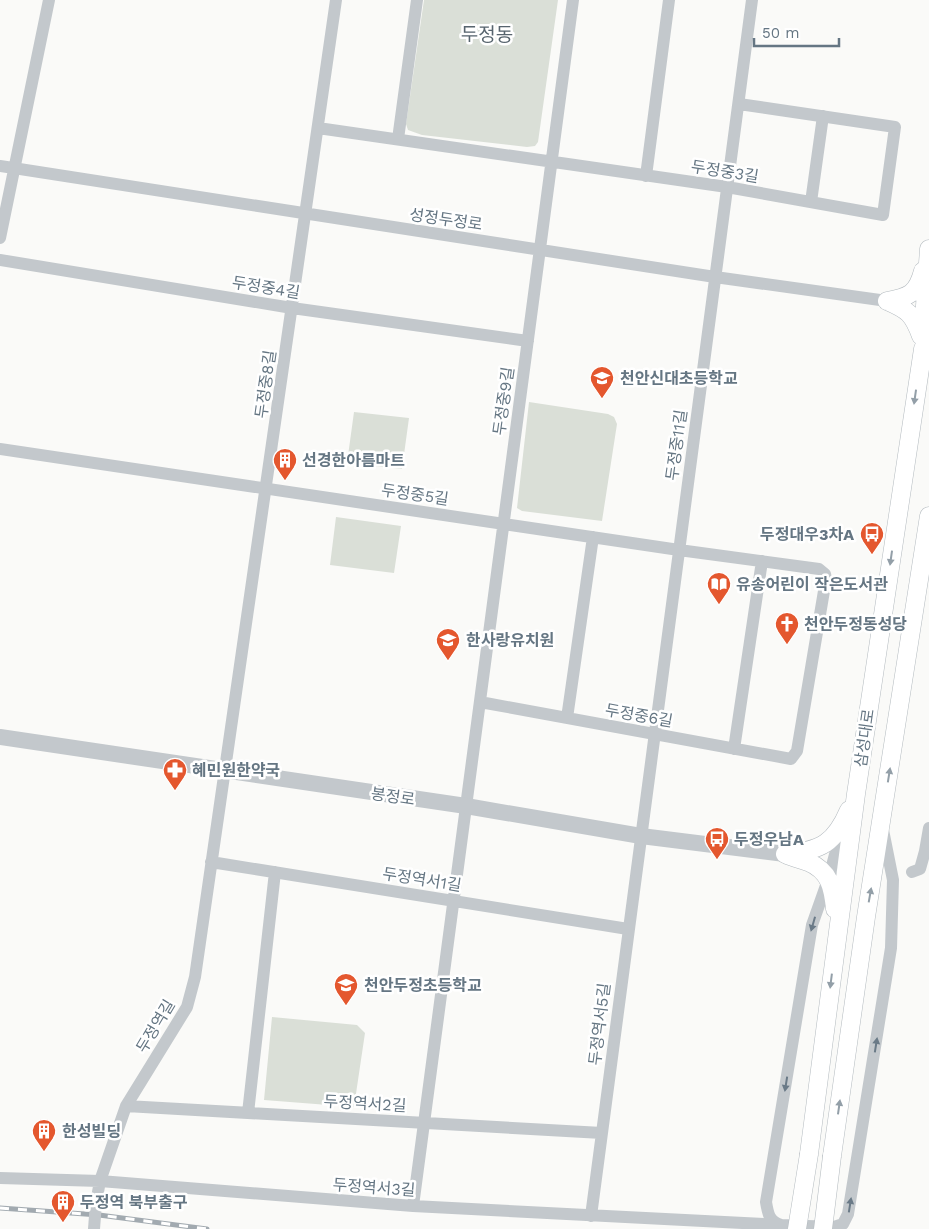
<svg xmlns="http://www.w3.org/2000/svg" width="929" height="1229" font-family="'Work Sans','Noto Sans KR',sans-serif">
  <rect width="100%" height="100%" fill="#fafaf8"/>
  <path fill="#dadfd7" d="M 424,0 L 558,0 L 538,142 L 535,146 L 527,147 L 422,135 L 408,130 L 406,124 Z
    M 529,402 L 608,414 L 614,417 L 617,424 L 602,521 L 522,511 L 517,508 Z
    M 354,412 L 409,418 L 402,469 L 347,463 Z
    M 336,517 L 401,526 L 394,573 L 330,565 Z
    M 272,1017 L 357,1025 L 365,1033 L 354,1107 L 264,1100 Z"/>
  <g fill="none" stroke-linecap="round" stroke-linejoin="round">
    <g stroke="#b3babf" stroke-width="19">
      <path id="secondary" d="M 887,301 C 909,297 917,294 923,271
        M 887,301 C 908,310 913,314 921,336
        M 921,336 L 925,306 L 929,249
        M 785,854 C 793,858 800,859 808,862 C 830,871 833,888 835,909
        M 785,854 C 821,851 835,843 849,810
        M 809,1154 L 856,794 L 923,349 L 927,340 L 929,324
        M 832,1156 L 866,917 L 929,516"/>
    </g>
    <path stroke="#c3c8cc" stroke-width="12" d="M 318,128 L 727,187 L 883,215 L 895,127 L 739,104
      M 398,139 L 417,0
      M 0,166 L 715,277 L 887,301
      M 646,176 L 669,0
      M 811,202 L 823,116
      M 0,238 L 49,0
      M 0,260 L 292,308 L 528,341
      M 0,449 L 679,550 L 819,569 L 825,574 L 826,579 L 797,751 L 791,759 L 480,702
      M 567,718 L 593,537
      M 734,749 L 762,561
      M 842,828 L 829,877 L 812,925 L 766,1202 C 768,1214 769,1221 781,1225 L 834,1227 L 843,1224 L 848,1214 L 891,948 L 893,880 L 883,830
      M 211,862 L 628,929
      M 912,872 L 920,869 L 925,851 L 929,828
      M 126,1106 L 602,1133
      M 248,1113 L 275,872
      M 0,1178 L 100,1181 L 413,1206 L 781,1225
      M 96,1203 L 100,1181 L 126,1106 L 187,1007 L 195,977 L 336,0
      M 413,1206 L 573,0
      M 591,1216 L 752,0"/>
    <path stroke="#c3c8cc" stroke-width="16" d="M 0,737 L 466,806 L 641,836 L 785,854"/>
    <use href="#secondary" stroke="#fff" stroke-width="18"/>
    <g stroke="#a2aab0" stroke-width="5">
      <path id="rail" d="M 0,1208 L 99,1215 L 207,1229"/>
    </g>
    <use href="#rail" stroke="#fff" stroke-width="3" stroke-dasharray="9" stroke-linecap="butt"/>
    <g stroke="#b3babf" stroke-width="19" stroke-linecap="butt">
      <path id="secondary-bridge" d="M 797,1229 L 809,1154
        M 823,1229 L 832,1156"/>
    </g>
    <path stroke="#c3c8cc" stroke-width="12" d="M 94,1229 L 96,1203"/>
    <use href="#secondary-bridge" stroke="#fff" stroke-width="18"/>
  </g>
  <defs><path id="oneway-solid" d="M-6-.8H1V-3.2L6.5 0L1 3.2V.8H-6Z" transform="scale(1.25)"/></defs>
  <g fill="#939fa8">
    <use href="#oneway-solid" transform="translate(915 397) rotate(98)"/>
    <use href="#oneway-solid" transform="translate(891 558) rotate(98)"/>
    <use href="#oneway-solid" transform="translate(889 775) rotate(-81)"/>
    <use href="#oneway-solid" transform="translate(870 895) rotate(-80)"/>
    <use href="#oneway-solid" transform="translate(831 981) rotate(97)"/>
    <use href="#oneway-solid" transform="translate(839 1107) rotate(-82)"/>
  </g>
  <g fill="#6a7a87">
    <use href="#oneway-solid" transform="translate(813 924) rotate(106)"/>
    <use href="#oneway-solid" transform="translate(876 1045) rotate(-81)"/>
    <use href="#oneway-solid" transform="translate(786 1084) rotate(99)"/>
    <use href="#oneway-solid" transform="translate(850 1205) rotate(-81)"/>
  </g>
  <defs>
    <g id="school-pin" transform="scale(1.25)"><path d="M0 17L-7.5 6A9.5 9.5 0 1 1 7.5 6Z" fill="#e4572e" stroke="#fff"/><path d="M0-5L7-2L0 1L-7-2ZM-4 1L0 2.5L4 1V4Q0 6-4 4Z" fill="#fff"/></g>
    <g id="building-pin" transform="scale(1.25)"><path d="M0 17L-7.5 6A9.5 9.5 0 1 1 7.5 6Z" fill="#e4572e" stroke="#fff"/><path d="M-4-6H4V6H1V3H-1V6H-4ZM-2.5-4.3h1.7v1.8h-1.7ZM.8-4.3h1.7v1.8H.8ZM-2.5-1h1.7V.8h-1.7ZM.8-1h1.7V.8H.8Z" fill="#fff"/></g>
    <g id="bus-pin" transform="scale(1.25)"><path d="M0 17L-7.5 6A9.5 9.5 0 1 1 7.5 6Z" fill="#e4572e" stroke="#fff"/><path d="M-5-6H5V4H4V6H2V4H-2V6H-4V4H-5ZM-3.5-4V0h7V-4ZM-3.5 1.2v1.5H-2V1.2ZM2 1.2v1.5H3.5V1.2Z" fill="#fff"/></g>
    <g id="library-pin" transform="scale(1.25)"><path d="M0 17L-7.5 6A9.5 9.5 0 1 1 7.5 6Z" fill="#e4572e" stroke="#fff"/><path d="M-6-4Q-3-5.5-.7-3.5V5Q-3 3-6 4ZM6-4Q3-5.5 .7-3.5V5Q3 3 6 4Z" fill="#fff"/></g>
    <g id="church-pin" transform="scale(1.25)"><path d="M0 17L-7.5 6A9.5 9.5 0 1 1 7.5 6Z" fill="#e4572e" stroke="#fff"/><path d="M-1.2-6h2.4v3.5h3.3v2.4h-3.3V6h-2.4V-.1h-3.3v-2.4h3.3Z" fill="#fff"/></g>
    <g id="pharmacy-pin" transform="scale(1.25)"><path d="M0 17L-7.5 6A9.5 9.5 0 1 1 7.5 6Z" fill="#e4572e" stroke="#fff"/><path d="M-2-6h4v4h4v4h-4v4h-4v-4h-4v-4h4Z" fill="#fff"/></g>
  </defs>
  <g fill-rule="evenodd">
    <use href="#school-pin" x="602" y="378"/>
    <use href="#building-pin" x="285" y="460"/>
    <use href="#bus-pin" x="872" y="534"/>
    <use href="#library-pin" x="719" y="584"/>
    <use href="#church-pin" x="787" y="624"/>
    <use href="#school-pin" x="448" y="640"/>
    <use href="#pharmacy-pin" x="175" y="770"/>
    <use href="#bus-pin" x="717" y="839"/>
    <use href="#school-pin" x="346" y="985"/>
    <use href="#building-pin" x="44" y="1131"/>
    <use href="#building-pin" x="63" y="1202"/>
  </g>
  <g text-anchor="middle" stroke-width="5" stroke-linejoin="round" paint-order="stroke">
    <g font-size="16" fill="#657683" stroke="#fff">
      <text transform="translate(725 171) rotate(9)" y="6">두정중3길</text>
      <text transform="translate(446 219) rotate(8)" y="6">성정두정로</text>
      <text transform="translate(266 287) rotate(9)" y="6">두정중4길</text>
      <text transform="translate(265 384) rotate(-82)" y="6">두정중8길</text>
      <text transform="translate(503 401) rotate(-82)" y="6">두정중9길</text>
      <text transform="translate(676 445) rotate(-82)" y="6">두정중11길</text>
      <text transform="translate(415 494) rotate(8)" y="6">두정중5길</text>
      <text transform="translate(639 715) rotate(10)" y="6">두정중6길</text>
      <text transform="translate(864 738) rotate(-82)" y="6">삼성대로</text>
      <text transform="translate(393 796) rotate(8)" y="6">봉정로</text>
      <text transform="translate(422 879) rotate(9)" y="6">두정역서1길</text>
      <text transform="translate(599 1024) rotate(-83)" y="6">두정역서5길</text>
      <text transform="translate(155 1026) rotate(-59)" y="6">두정역길</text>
      <text transform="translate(365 1103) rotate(3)" y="6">두정역서2길</text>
      <text transform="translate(374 1187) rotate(4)" y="6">두정역서3길</text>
    </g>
    <g font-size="16" font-weight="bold" fill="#657683" stroke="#fff" text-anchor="start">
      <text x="620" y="384">천안신대초등학교</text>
      <text x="302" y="466">선경한아름마트</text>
      <text x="854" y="540" text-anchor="end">두정대우3차A</text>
      <text x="736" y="590">유송어린이 작은도서관</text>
      <text x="804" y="630">천안두정동성당</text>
      <text x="466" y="646">한사랑유치원</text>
      <text x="192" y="776">혜민원한약국</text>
      <text x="734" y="845">두정우남A</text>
      <text x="364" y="991">천안두정초등학교</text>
      <text x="62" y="1137">한성빌딩</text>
      <text x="80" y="1208">두정역 북부출구</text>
    </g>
    <g font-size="19" fill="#57646e" stroke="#fff">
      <text x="487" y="41">두정동</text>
    </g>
  </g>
  <path d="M754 38v8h85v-8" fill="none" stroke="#657683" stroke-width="2.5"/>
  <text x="762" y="38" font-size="15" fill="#657683" stroke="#ffffff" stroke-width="4" paint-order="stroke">50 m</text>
</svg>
